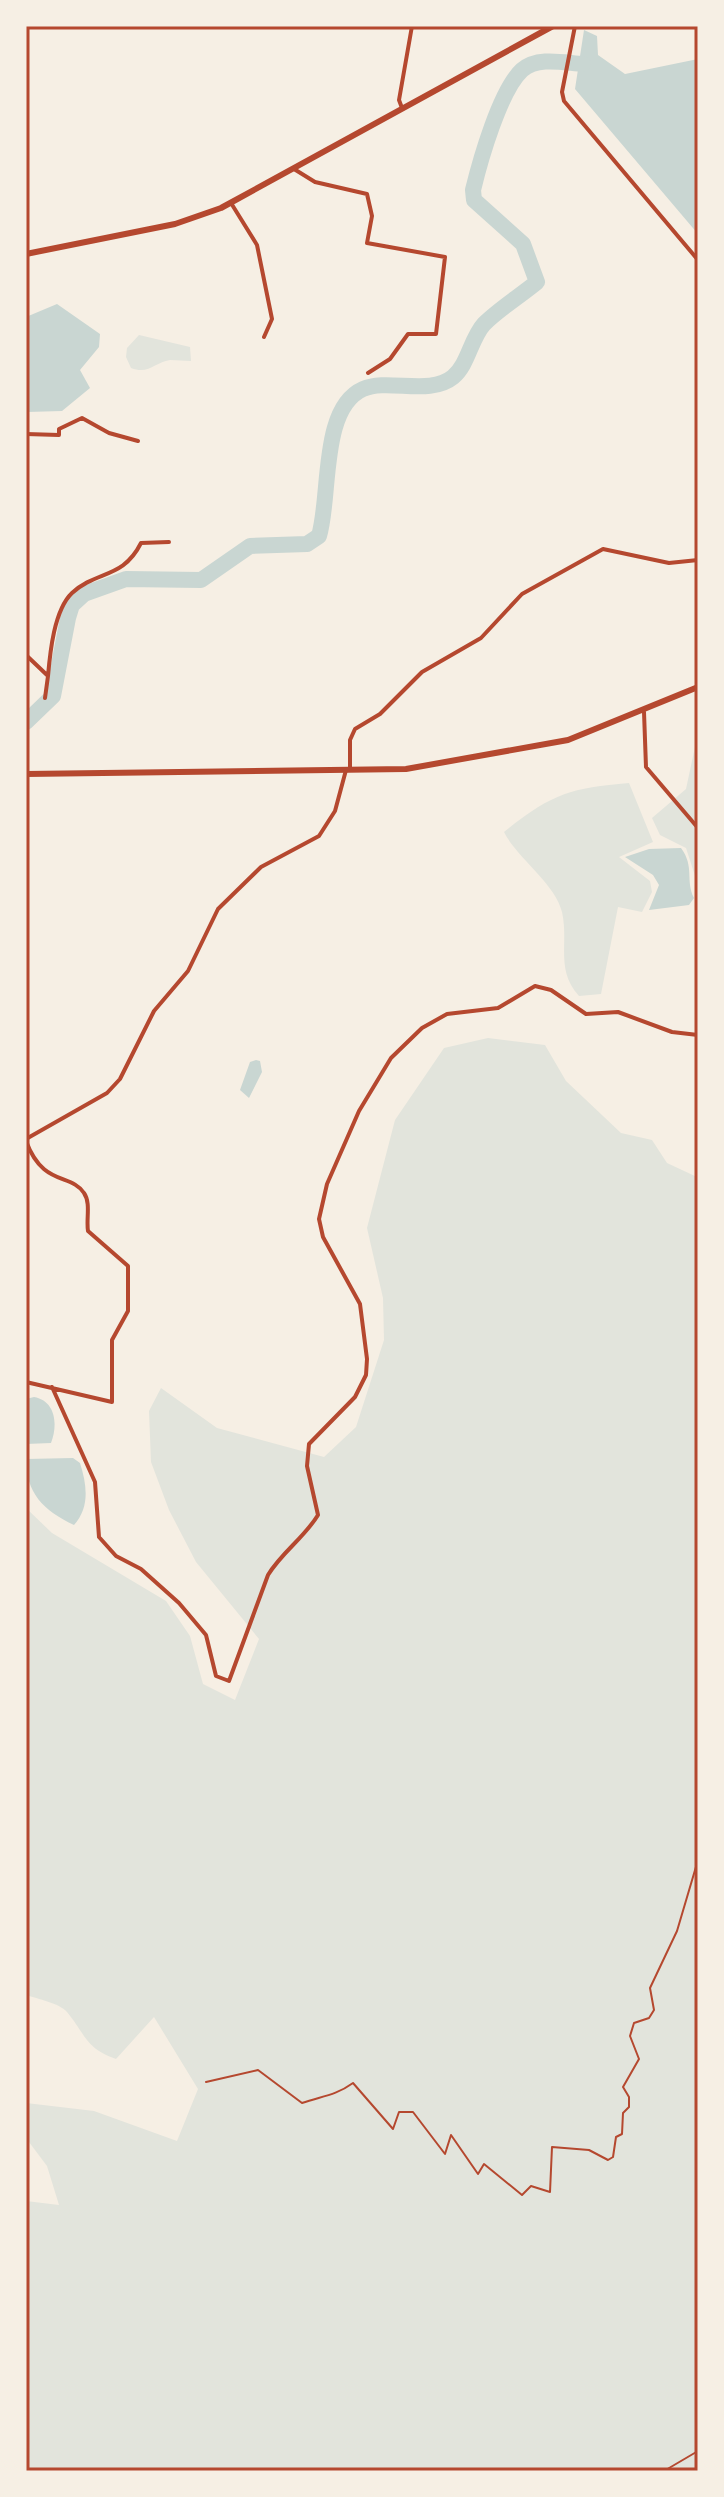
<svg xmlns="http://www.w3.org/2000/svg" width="724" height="2497" font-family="'Space Grotesk',sans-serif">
  <rect width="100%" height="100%" fill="#f6efe4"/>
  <path fill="#e2e4dc" d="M 139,335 L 190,347 L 191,361 C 184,361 177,360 170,360 C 155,362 149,375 131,368 L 126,357 L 127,348 Z
    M 698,733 L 698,885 L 686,848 L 660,835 L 652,818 L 686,789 Z
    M 629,783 L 653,842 L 619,857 L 650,881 L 652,892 L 642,912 L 618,907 L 601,994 L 579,996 C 555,970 569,943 562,912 C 555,883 517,858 504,832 C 551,794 570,788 629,783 Z
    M 488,1038 L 545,1045 L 566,1081 L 621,1133 L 652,1140 L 667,1163 L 697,1177 L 698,1181 L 698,2471 L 26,2471 L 26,2201 L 59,2205 L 47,2166 L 26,2138 L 26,2103 L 94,2111 L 177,2141 L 198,2089 L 154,2017 L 116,2059 C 85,2048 86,2035 67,2012 C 59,2003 38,1999 26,1995 L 26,1508 L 52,1533 L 166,1601 L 190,1636 L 203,1684 L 235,1700 L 259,1639 L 196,1562 L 169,1510 L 151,1462 L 149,1411 L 161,1388 L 217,1428 L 324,1457 L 356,1427 L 384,1340 L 383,1298 L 367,1228 L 395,1120 L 444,1048 Z"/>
  <path fill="#c9d6d2" d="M 584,30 L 597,36 L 598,55 L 625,74 L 698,59 L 698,234 L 575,89 Z
    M 57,304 L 100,334 L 99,347 L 80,370 L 90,388 L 62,411 L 27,412 L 26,317 Z
    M 681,848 C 695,867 685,880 694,898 L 689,905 L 649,910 L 659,885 L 653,875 L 625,857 L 649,849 Z
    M 256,1060 L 260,1061 L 262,1072 L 249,1098 L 240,1090 L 250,1062 Z
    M 34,1397 C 56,1401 58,1425 51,1443 L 26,1444 L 26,1399 Z
    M 73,1458 L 80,1463 C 87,1485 90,1507 74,1525 C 43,1510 26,1493 26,1459 Z"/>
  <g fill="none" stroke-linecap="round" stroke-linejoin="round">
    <path stroke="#c9d6d2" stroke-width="16" d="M 26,722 L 53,696 L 68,618 L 72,605 L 84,594 L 126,579 L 201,580 L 250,546 L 307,544 L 319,536 C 331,496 320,408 363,389 C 388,378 430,396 453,377 C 468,365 471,338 484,324 C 499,309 520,296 537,282 L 523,244 L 474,200 L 473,190 C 480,161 500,90 522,70 C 538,56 565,63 583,64"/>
    <path stroke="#b5482f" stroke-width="2" d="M 206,2082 L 258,2070 L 302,2103 C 322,2096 335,2096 353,2083 L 393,2129 L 399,2112 L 413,2112 L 445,2154 L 451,2135 L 478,2174 L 484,2164 L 522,2195 L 531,2186 L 550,2192 L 552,2147 L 589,2150 L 608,2160 L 613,2157 L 616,2137 L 622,2134 L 623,2113 L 629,2107 L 629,2097 L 623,2087 L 639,2059 L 630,2036 L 634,2023 L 649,2018 L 654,2010 L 650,1988 L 677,1931 L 698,1860
      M 664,2471 L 698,2451"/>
    <path stroke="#b5482f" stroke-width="4" d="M 575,26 L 562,92 L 564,101 L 698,260
      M 402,108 L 399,100 L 412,26
      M 294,169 L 315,182 L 367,194 L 372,216 L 367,243 L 445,257 L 436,334 L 408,334 L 390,359 L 368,373
      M 231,203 L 257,245 L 272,319 L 264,337
      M 26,434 L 59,435 L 59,429 L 82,418 L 109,433 L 138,441
      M 26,655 L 48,676 L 45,698
      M 48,676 C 50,653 54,610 72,593 C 97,570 123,579 141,543 L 169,542
      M 644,712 L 646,767 L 698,828
      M 350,770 L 350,740 L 355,729 L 380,714 L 422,672 L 481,638 L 522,594 L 603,549 L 669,563 L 698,560
      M 26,1139 L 107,1093 L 120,1079 L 154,1011 L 188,971 L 218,909 L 261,867 L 319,836 L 335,811 L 346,770
      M 26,1141 C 43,1187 71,1173 84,1193 C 91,1203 86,1219 88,1231 L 128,1266 L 128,1311 L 112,1340 L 112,1402 L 26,1382
      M 52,1387 L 95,1482 L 99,1537 L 116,1556 L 141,1569 L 179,1603 L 206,1635 L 216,1676 L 229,1681 L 268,1575 C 282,1552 304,1538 318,1515 L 307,1466 L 309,1444 L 355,1397 L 366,1375 L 367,1359 L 360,1304 L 323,1237 L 319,1219 L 327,1184 L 359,1111 L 391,1058 L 422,1028 L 447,1014 L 498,1008 L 535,986 L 551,990 L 586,1014 L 618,1012 L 672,1032 L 698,1035"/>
    <path stroke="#b5482f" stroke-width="6" d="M 26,254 L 175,224 L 221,208 L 553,26
      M 26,774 L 406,769 L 568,740 L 698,687"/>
  </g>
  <rect width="724" height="2497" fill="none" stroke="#f6efe4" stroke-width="56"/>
  <rect x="28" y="28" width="668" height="2441" fill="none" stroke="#b5482f" stroke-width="3"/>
</svg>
